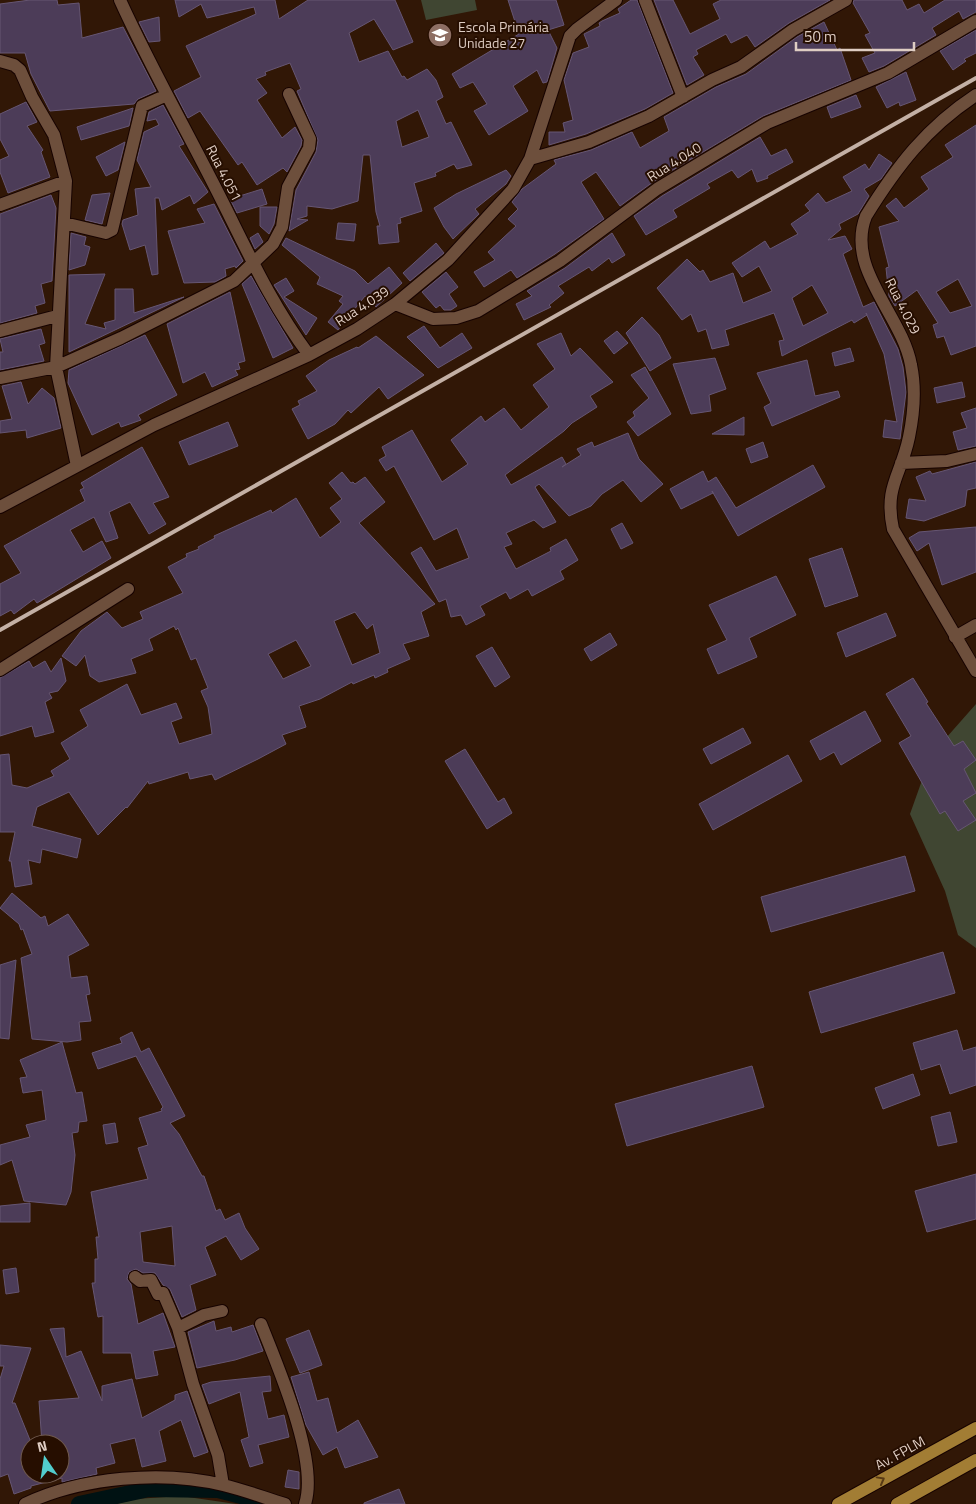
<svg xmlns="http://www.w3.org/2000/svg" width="976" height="1504" font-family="'Titillium Web',sans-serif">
  <rect width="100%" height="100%" fill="#311706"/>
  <path fill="#404632" d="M 421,0 L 475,0 L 477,10 L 426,20 Z
    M 976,704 L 976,948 L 958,935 L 945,891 L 910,814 L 931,755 Z
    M 181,1496 L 236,1504 L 116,1504 L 135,1499 Z"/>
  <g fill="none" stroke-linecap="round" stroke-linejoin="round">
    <path stroke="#001213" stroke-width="16" d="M 79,1504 L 149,1489 L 218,1490 L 256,1500"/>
  </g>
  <path fill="#4c3c58" stroke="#665673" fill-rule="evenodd" d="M 30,0 L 57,0 L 58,5 L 79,3 L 82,38 L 123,27 L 156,91 L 138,99 L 134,104 L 50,111 L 31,74 L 25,53 L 0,53 L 0,4 Z
    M 175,0 L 275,0 L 279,19 L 308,0 L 395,0 L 413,42 L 393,50 L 374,19 L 349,33 L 359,62 L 388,51 L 402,77 L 404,76 L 407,80 L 427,69 L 436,80 L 443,97 L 436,101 L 446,124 L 451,122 L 472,165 L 457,169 L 454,164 L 435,173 L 436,176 L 414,183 L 422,211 L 400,218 L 401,223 L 397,224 L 399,242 L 379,244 L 377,226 L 380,226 L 376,212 L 370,155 L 363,155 L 358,201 L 332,209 L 307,206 L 307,216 L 297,219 L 308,220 L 289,231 L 296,190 L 316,152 L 318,140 L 297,91 L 301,89 L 290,63 L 265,72 L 266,75 L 256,79 L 267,93 L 257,100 L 282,138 L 295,127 L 302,140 L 301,146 L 287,172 L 283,168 L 257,185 L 242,162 L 238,165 L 200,111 L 188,118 L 174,91 L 201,77 L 186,46 L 256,14 L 254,7 L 207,18 L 201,4 L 179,17 ZM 418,110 L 429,137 L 402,147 L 396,121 Z
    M 508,0 L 556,0 L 564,25 L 548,30 L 557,48 L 547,82 L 543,83 L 537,70 L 513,86 L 528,111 L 489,135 L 474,111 L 487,104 L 473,82 L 460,88 L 452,74 L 519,34 Z
    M 631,0 L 637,0 L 673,93 L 645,109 L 586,134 L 549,145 L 549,132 L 565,132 L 563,123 L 573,120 L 564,80 L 573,53 L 589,47 L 584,34 L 600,26 L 599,23 L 602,21 L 620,13 L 618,9 Z
    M 654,0 L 673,0 L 690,34 L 720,19 L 713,4 L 721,0 L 830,0 L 789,23 L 755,47 L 747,35 L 731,43 L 726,34 L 696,50 L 698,54 L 693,57 L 704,75 L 687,85 Z
    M 854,0 L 902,0 L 907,10 L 919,4 L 924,13 L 945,0 L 976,0 L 976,12 L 963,19 L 959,11 L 932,28 L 936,35 L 884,66 L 869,72 L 862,58 L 875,53 L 865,35 L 870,33 L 853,3 Z
    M 159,17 L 160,41 L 149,42 L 139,22 Z
    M 824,22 L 837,50 L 840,48 L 851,80 L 763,116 L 653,182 L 620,206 L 596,172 L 581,182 L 604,219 L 555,254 L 517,278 L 511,270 L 484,287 L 474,272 L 495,260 L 488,252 L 516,226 L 508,219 L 518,209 L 512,202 L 522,189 L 556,164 L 554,160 L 591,150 L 632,132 L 640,148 L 669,131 L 664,117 L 716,87 L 746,74 L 797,37 Z
    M 976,30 L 976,53 L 964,59 L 966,61 L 953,70 L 940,51 Z
    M 906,72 L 916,100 L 900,106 L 899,102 L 887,108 L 876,87 Z
    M 856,95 L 861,107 L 831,118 L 827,107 Z
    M 26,102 L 37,122 L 27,126 L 43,150 L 41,152 L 50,177 L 8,193 L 0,172 L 0,160 L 9,156 L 0,139 L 0,114 Z
    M 163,105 L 184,144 L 179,146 L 208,192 L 194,204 L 190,195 L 162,210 L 159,198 L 155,198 L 158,274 L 152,275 L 145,245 L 130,250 L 122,224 L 123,220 L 138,215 L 135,189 L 151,187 L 137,160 L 144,132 L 159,125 L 156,119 L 147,121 L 149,112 Z
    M 133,108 L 129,126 L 81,140 L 77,127 Z
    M 976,125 L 976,346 L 951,355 L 944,336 L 937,338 L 933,325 L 938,323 L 917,290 L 895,306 L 889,296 L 886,268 L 889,267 L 879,227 L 899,221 L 886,206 L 896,198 L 904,208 L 929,189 L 921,177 L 953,157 L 945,145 ZM 958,279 L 972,306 L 950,313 L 936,292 Z
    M 760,137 L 771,156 L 786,149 L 793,162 L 767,176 L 768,178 L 757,182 L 752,169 L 738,178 L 732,170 L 707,184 L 710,188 L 673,210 L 677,217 L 646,235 L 634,216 L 662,196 Z
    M 125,142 L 118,170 L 106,176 L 96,157 Z
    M 879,154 L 892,163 L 881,179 L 864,189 L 869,196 L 858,214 L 839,224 L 841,229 L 828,240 L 845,236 L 852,249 L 843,254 L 863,307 L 874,302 L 898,349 L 903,367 L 906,392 L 900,439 L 883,437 L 885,420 L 897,422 L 884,354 L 866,313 L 867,315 L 854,323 L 852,320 L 782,356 L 779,341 L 784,340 L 774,313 L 725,330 L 729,345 L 712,349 L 706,329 L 698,332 L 691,314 L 682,320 L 657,288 L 687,259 L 700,272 L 703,270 L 710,282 L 733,273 L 743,303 L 772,291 L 759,266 L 742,277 L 732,263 L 765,241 L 770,249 L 798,234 L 791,224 L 810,211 L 805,205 L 818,193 L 826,203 L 852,191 L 843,177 L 865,164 L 869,170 ZM 812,285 L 828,313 L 803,326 L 792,298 Z
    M 506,170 L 511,176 L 506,184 L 475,209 L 479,214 L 453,239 L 444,227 L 434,208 L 456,194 Z
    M 262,189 L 267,204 L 237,213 L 230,199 Z
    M 110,193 L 102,224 L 85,220 L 92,195 Z
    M 51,195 L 56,208 L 52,281 L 41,284 L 45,303 L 35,306 L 37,313 L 0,323 L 0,214 Z
    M 214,204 L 243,261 L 236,268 L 235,266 L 225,269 L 226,276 L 215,282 L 184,283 L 168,231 L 205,223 L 197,209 Z
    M 260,207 L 277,207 L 274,224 L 269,234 L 260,226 Z
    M 338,223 L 356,224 L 354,241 L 336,239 Z
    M 71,233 L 86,237 L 84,245 L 90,247 L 85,265 L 69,270 Z
    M 258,233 L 263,242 L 255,249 L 250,238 Z
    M 612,233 L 625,255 L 612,263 L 609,258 L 592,271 L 589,267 L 558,286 L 564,293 L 549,305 L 551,307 L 524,320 L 516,304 L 532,296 L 527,291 L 565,268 Z
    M 286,238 L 355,271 L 368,284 L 389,267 L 402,283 L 376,307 L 365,296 L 338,330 L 328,322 L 343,304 L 339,301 L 343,296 L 317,284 L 320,277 L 282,245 Z
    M 436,243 L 444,253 L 410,281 L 403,273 Z
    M 446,272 L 458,287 L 449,294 L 457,306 L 451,310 L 444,310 L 440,305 L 436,308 L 422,292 Z
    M 105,274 L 85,324 L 106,329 L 104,323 L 115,320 L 115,289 L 133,289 L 134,313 L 184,297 L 69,352 L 69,275 Z
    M 251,276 L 293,348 L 273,358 L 242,284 Z
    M 286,278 L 294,291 L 284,297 L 317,318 L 306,335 L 274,285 Z
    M 230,292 L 245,361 L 238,363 L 240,369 L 235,370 L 238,375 L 212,387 L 205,372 L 183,383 L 167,324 Z
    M 642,317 L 659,335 L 671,358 L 650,371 L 626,333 Z
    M 424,326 L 440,348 L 462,333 L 472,348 L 438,368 L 407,337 Z
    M 41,329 L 45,343 L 39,345 L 44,361 L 0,370 L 0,352 L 3,352 L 0,339 Z
    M 617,331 L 628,343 L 614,354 L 604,341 Z
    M 561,333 L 571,356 L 580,348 L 613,382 L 590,396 L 597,407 L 572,423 L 564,431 L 505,475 L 511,485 L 562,457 L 566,464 L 562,467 L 581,455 L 577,449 L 592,442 L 594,447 L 628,433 L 639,459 L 663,484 L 641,502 L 623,480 L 602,494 L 591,506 L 569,516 L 539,484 L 535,487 L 556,522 L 543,528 L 534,520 L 506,533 L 512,544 L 504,547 L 516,569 L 551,551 L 550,548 L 566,539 L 578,560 L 560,571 L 564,579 L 532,596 L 528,589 L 510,599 L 506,592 L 480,606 L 485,615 L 466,625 L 461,615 L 451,617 L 446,599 L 439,602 L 411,553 L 421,547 L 436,571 L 469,558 L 457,528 L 434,540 L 394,466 L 386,471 L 379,460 L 386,456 L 382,447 L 412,430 L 442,482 L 468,464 L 451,440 L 481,416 L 485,422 L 504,408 L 521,430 L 549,407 L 533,385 L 555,369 L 537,344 Z
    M 145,335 L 177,395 L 138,415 L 141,420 L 121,427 L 119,422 L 92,435 L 68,383 L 69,370 Z
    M 376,336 L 424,375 L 388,399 L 379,387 L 351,413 L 348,410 L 335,424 L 308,439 L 292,409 L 300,405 L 298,401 L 317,391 L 306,376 L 329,360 L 357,347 L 358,348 Z
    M 850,348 L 854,361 L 835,366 L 832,353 Z
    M 715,358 L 726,389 L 709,395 L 711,411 L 691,414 L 673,364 Z
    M 807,360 L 815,396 L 838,391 L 840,397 L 772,426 L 764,407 L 771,403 L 757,373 Z
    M 645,367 L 671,414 L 638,436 L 627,422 L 635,416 L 633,412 L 649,398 L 631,375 Z
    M 21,382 L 28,404 L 42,388 L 54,398 L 61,428 L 27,438 L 26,430 L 0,433 L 0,421 L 12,419 L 2,386 Z
    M 962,382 L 965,397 L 937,403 L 934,388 Z
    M 976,408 L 976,446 L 958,450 L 953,432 L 967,428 L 961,413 Z
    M 744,417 L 744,435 L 712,434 Z
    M 228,422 L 238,446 L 189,465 L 179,442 Z
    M 763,442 L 768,457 L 751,463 L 746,449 Z
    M 142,447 L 169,497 L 153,503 L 166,524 L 149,534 L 130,502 L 109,512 L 118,538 L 106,542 L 94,517 L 70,530 L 83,552 L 102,541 L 111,558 L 37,603 L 34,599 L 14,614 L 11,610 L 0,616 L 0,584 L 21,573 L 4,546 L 85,501 L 80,490 L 84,488 L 81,483 Z
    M 976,462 L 976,488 L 967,490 L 965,506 L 924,521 L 906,518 L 909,499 L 926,501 L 916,477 L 930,471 L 932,474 Z
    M 813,465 L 825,487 L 738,536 L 712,491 L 713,493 L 681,509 L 670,489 L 703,471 L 708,482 L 716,477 L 736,508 Z
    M 342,472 L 351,483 L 353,482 L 355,484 L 365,477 L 385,502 L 359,523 L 435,604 L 421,612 L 429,636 L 403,644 L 410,659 L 387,669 L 388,672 L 375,678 L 374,675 L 353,684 L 352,682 L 320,699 L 299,706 L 306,727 L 282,735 L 286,744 L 258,759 L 215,780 L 212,774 L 190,779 L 188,772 L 149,784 L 148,781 L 127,808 L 126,807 L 98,835 L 69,792 L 37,807 L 32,826 L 81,839 L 77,858 L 42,849 L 40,863 L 28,860 L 32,884 L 15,887 L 11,861 L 9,861 L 15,832 L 0,832 L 0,755 L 9,754 L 12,785 L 27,788 L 54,776 L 51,771 L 70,759 L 61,743 L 88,726 L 80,710 L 127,684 L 141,715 L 176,703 L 182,718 L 171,722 L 179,744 L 212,734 L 208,707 L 201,691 L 208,688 L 196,658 L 191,660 L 178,628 L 176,630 L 174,626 L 149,639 L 153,650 L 131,659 L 136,673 L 99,682 L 90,676 L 85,655 L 76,666 L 62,656 L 81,631 L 107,612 L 122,628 L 143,619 L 140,612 L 183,593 L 168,567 L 187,557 L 186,554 L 199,549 L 198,547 L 215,538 L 214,536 L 271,510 L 272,513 L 296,498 L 320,538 L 341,522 L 330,508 L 342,499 L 329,483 ZM 355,612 L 367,629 L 373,624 L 380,653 L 352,665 L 334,621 ZM 296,640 L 311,666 L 283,679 L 268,654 Z
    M 622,523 L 633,543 L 621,549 L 611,529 Z
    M 976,527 L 976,572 L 942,585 L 929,543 L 917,551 L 909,538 L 919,532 Z
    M 842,548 L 858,596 L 825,607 L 809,559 Z
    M 776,576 L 796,615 L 749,638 L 757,657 L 718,674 L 707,649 L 727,640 L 709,605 Z
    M 886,613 L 896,636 L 846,657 L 837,633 Z
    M 610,633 L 617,645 L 591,661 L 584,649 Z
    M 492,647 L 510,677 L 495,687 L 476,656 Z
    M 61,658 L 66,681 L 58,691 L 49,693 L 52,698 L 45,702 L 54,732 L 35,737 L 32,726 L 0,736 L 0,678 L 29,661 L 33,668 L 45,661 L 51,672 Z
    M 913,678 L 928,702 L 926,703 L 954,746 L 963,741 L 976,760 L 964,769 L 976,793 L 963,801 L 976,820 L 958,831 L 945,811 L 940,814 L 899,743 L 911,736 L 886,694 Z
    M 865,711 L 881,741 L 841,765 L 834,752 L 820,760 L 810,741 Z
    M 743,728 L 751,743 L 711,764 L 703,749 Z
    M 465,749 L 498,802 L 504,798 L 512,813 L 487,829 L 445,761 Z
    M 788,755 L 802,781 L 713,830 L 699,804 Z
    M 905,856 L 915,891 L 771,932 L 761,897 Z
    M 12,893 L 41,918 L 45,916 L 48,926 L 68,914 L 89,945 L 68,956 L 71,978 L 87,976 L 90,994 L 86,995 L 91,1021 L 79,1022 L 81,1040 L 67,1042 L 32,1039 L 21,958 L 32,954 L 23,929 L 21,930 L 19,924 L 0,908 Z
    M 943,952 L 955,993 L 821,1033 L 809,992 Z
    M 16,960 L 9,1039 L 0,1038 L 0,965 Z
    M 957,1030 L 963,1051 L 976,1047 L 976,1085 L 950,1094 L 940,1064 L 921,1070 L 913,1043 Z
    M 132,1032 L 141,1052 L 149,1048 L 185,1116 L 170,1123 L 179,1134 L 202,1176 L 204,1176 L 216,1211 L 220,1209 L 225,1220 L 239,1213 L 245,1228 L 259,1249 L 241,1260 L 226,1236 L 205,1247 L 216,1275 L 190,1285 L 196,1310 L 182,1317 L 170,1289 L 163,1285 L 155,1273 L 143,1273 L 136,1269 L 129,1272 L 127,1279 L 131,1284 L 138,1324 L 163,1313 L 175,1347 L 153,1351 L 158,1375 L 136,1379 L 131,1353 L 103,1353 L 103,1316 L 98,1317 L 92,1283 L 95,1283 L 95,1259 L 98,1259 L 96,1237 L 99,1237 L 91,1192 L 148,1179 L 138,1148 L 148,1145 L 139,1118 L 162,1111 L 161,1109 L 163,1107 L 136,1056 L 98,1069 L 92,1053 L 122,1043 L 120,1038 ZM 172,1226 L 175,1266 L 143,1262 L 140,1232 Z
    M 62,1042 L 76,1093 L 82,1092 L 87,1121 L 79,1122 L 78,1132 L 72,1133 L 75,1155 L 71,1192 L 66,1205 L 24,1201 L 12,1160 L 0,1165 L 0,1145 L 30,1137 L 26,1125 L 46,1120 L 42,1090 L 23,1093 L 20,1078 L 27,1077 L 20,1060 Z
    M 752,1066 L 764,1107 L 627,1146 L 615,1104 Z
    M 913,1074 L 920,1095 L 883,1109 L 875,1088 Z
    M 950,1112 L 957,1142 L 938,1146 L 931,1117 Z
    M 115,1123 L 118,1142 L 106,1144 L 103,1125 Z
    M 976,1174 L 976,1219 L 927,1232 L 915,1191 Z
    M 30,1203 L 30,1222 L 0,1222 L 0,1206 Z
    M 16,1268 L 19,1292 L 6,1294 L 3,1270 Z
    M 214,1321 L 216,1331 L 231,1327 L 232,1332 L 253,1325 L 263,1351 L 235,1360 L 197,1368 L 188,1332 Z
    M 64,1328 L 66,1357 L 81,1351 L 102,1401 L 102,1386 L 132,1379 L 142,1418 L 175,1400 L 175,1395 L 187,1391 L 208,1452 L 194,1457 L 181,1420 L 159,1431 L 166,1461 L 142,1467 L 135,1438 L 110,1444 L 115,1463 L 96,1468 L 97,1474 L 62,1482 L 62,1478 L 31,1486 L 31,1488 L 14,1494 L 8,1474 L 0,1477 L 0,1379 L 4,1366 L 0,1366 L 0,1345 L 31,1348 L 12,1403 L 15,1403 L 30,1440 L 30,1474 L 60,1474 L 60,1444 L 42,1444 L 39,1401 L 79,1398 L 50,1329 Z
    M 309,1330 L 322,1365 L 300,1373 L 286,1339 Z
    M 309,1372 L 317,1401 L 328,1398 L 337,1433 L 358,1420 L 378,1457 L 345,1468 L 337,1447 L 323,1455 L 306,1425 L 291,1377 Z
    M 270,1376 L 271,1391 L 262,1392 L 268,1419 L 284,1415 L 289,1437 L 258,1445 L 263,1463 L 250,1467 L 241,1440 L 249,1437 L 240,1392 L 209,1404 L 202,1385 L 211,1382 Z
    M 288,1470 L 299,1472 L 299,1489 L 285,1487 Z
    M 399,1489 L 405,1504 L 364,1504 L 364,1503 Z"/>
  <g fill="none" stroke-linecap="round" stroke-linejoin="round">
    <g stroke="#170300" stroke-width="14">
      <path id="minor" d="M 120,0 C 148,62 182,122 213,183 C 243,241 269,302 309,355
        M 645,0 L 683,97
        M 0,61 L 14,65 L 20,70 L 32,97 L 54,135 L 66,181 L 56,367 L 77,466
        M 976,95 C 927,127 897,166 866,216 C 845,269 902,315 911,365 C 916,389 914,413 909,437 C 901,476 884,486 893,529 L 976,671
        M 530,159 L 589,142 L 649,116 L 712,80 L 741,67 L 793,30 L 846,0
        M 0,205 L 66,181
        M 64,223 L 106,233 L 112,230 L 142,106 L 167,95
        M 395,304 L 433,319 L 456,318 L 478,311 L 560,261 L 657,189 L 767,123 L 888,73 L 976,21
        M 0,331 L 57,316
        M 0,378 L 56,367 L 121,338 L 234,281 L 273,244 L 282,227 L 288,187 L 309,148 L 310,139 L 289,94
        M 901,463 L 947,461 L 976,454
        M 0,507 L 154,425 L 309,355 L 357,329 L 395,304 L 448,260 L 513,189 L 530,159 L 570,36 L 577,29 L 616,0
        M 955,637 L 976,625
        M 0,670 L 128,589
        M 135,1277 L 140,1281 L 151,1280 L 158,1294 L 163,1293 L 178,1328 L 193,1384 L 218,1455 L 223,1485
        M 261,1324 C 278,1367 319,1461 305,1504
        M 178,1328 L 204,1315 L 222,1311
        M 25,1504 C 81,1477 163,1470 223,1485 C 244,1490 265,1498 285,1504"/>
    </g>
    <g stroke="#170300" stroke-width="14">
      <path id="major" d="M 838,1504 L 976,1428
        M 897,1504 L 976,1460"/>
    </g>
    <use href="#minor" stroke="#6d4f3c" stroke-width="12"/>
    <use href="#major" stroke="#a27d34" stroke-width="12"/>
    <path stroke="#c3b0a5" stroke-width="4" d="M 0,630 L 976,78"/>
  </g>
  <defs><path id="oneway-chevron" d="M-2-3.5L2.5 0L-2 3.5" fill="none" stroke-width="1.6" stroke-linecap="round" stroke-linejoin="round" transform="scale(1.25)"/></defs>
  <use stroke="#583a15" href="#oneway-chevron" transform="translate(881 1480) rotate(-29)"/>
  <defs>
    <g id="school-disc" transform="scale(1.25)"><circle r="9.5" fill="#8d6e63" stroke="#260e00"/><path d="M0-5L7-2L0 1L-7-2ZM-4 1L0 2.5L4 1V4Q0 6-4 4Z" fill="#fff"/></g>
  </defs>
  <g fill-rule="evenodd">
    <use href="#school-disc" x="440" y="35"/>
  </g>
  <g text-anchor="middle" stroke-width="4" stroke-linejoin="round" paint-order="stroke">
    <g font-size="14" fill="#dfcdc3" stroke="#260e00" text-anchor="start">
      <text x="458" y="32">Escola Primária<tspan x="458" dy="16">Unidade 27</tspan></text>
    </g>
    <g font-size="14" fill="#dfcdc3" stroke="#260e00">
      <text transform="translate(674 162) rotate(-32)" y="5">Rua 4.040</text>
      <text transform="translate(224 173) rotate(63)" y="5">Rua 4.051</text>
      <text transform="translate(362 306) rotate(-33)" y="5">Rua 4.039</text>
      <text transform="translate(903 306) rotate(63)" y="5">Rua 4.029</text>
      <text transform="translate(900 1453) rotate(-29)" y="5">Av. FPLM</text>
    </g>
  </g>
  <g transform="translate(45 1459) rotate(347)"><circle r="24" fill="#260e00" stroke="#705a4e"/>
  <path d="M0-4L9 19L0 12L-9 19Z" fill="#52cdcc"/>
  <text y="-8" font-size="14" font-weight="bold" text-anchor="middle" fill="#dfcdc3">N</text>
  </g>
  <path d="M796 42v8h118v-8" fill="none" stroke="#dfcdc3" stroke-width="2.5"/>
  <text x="804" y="42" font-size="15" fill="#dfcdc3" stroke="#260e00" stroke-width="4" paint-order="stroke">50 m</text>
</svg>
